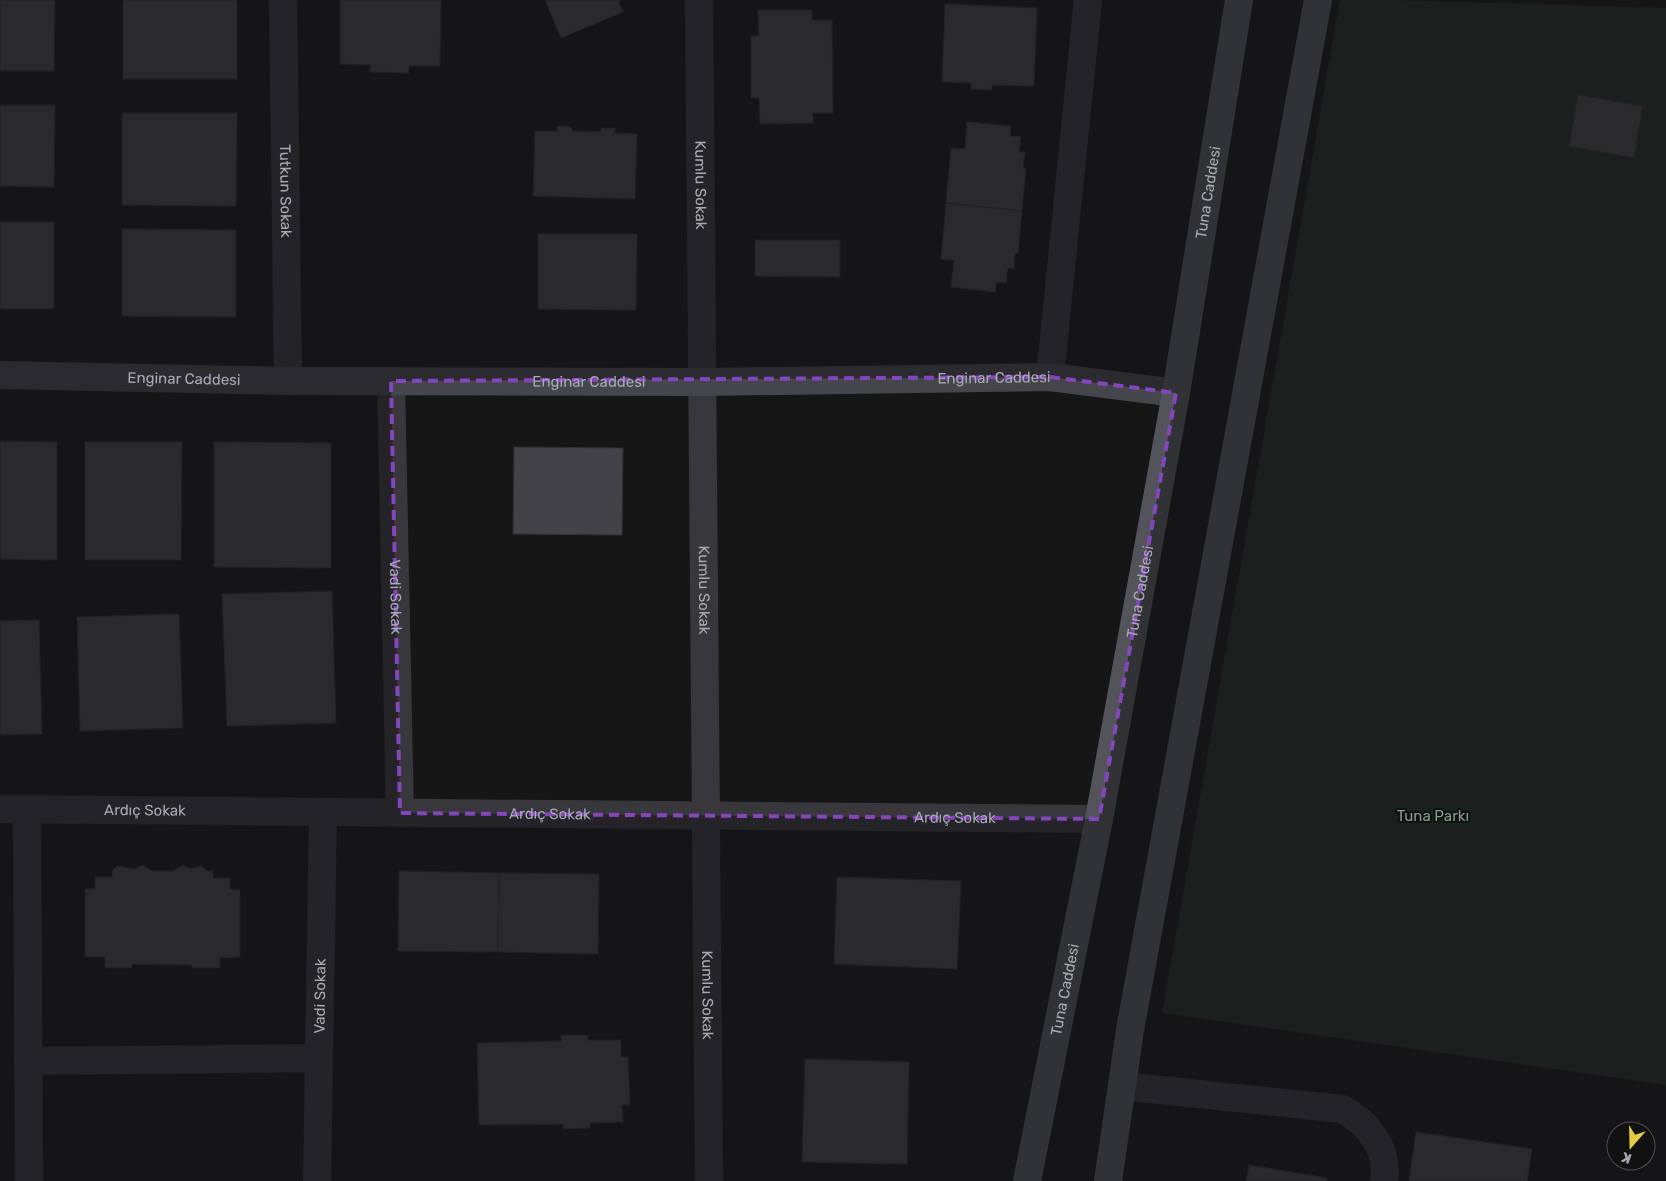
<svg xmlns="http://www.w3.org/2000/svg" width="1666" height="1181" font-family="Rubik,sans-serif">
  <rect width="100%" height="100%" fill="#161617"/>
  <path fill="#222a24" d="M 1340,0 L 1395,0 L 1666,8 L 1666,1085 L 1162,1013 Z"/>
  <path fill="#434347" stroke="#313033" d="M 0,0 L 55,0 L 54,71 L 0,71 Z
    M 123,0 L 237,0 L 237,79 L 123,79 Z
    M 340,0 L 441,0 L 440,66 L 409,66 L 409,73 L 370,72 L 370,65 L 340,64 Z
    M 545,0 L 621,0 L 618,1 L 623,12 L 561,38 Z
    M 945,4 L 1037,8 L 1034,86 L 992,85 L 992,90 L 971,89 L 971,83 L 942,82 Z
    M 758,10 L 812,10 L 812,20 L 832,20 L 833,113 L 813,113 L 813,123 L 760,124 L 759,98 L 751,98 L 751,36 L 759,36 Z
    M 1578,95 L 1643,106 L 1634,158 L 1569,146 Z
    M 0,105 L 55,105 L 54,187 L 0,186 Z
    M 122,113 L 237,113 L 236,206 L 122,205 Z
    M 967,122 L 1011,126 L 1010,136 L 1021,137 L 1019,152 L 1025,152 L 1023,168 L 1026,169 L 1022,211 L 946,203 L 951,148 L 965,149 Z
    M 557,126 L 571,127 L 572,131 L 601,132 L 601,128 L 615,128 L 615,133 L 637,134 L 635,199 L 533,196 L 535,131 L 557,131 Z
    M 946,203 L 1022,211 L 1018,253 L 1015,253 L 1014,269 L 1008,268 L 1006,283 L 996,282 L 995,292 L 951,287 L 954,260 L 941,259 Z
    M 0,222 L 54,222 L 54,309 L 0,309 Z
    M 122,229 L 236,230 L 236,317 L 122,316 Z
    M 538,234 L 637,234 L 636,310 L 538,309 Z
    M 755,240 L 840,240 L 840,277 L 755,276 Z
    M 0,441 L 57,442 L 57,560 L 0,559 Z
    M 85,442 L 182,442 L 181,560 L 85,560 Z
    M 214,442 L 331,443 L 331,568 L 214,567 Z
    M 514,447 L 623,448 L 622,535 L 513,534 Z
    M 332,591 L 336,723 L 227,726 L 222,594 Z
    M 179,614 L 183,728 L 80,731 L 77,617 Z
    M 39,620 L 42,734 L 0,735 L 0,621 Z
    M 142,865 L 152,871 L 173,871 L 183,865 L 190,869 L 201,866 L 207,871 L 213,871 L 213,878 L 230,878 L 230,889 L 240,890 L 240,957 L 220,958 L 220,968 L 192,968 L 192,965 L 132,964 L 132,968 L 105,968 L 105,957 L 85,957 L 85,889 L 95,889 L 95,877 L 112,877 L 112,871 L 117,866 L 135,869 Z
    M 399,871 L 499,873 L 498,952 L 398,951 Z
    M 499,873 L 599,874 L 598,954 L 498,952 Z
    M 837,877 L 961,881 L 957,969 L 834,964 Z
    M 561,1035 L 588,1035 L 588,1040 L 621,1040 L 621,1057 L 628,1057 L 630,1105 L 622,1105 L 623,1122 L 590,1123 L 590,1128 L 563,1129 L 563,1124 L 479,1125 L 477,1043 L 561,1041 Z
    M 805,1059 L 909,1062 L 907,1164 L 802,1162 Z
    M 1416,1132 L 1532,1149 L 1527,1181 L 1409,1181 Z
    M 1249,1165 L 1327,1178 L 1327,1181 L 1246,1181 Z"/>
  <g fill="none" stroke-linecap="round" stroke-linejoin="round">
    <g stroke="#37373c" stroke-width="28">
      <path id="s1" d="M 283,0 L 288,381"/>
      <path id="s2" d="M 699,0 L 709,1181"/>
      <path d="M 1050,377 L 1088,0"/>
      <path id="s3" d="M 391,381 L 400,813"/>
      <path id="s4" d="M 0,809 L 1099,819"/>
      <path d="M 27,809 L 29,1181"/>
      <path d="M 28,1061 L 319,1058"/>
      <path d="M 1122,1086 L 1342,1109 C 1369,1123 1389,1150 1384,1181"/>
      <path id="s5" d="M 317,1181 L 323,812"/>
    </g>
    <path stroke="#45464c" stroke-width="28" id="s6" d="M 0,375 L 288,381 L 703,382 L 1050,377 L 1176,393"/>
    <g stroke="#53545b" stroke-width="28">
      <path id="s7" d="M 1027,1181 L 1099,819 L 1176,393 L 1239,0"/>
      <path d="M 1108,1181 L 1130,1030 L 1318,0"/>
    </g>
  </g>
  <path d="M0 0H1666V1181H0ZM 1050,377 L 1176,393 L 1099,819 L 400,813 L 391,381 Z" fill="#161617" fill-opacity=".55" fill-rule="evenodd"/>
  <path fill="none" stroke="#8445bd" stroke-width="4" stroke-dasharray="10 6" stroke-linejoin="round" d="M 1050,377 L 1176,393 L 1099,819 L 400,813 L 391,381 Z"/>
  <g text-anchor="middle" stroke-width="4" stroke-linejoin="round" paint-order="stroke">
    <g font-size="15" fill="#a9aab6" stroke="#111112">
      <text dy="5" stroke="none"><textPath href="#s2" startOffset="185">Kumlu Sokak</textPath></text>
      <text dy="5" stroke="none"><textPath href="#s1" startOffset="191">Tutkun Sokak</textPath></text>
      <text dy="5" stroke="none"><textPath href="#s7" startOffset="1005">Tuna Caddesi</textPath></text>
      <text dy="5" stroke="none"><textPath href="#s6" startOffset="994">Enginar Caddesi</textPath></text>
      <text dy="5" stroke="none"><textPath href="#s6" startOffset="184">Enginar Caddesi</textPath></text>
      <text dy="5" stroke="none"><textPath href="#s6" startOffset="589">Enginar Caddesi</textPath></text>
      <text dy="5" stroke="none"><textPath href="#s2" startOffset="590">Kumlu Sokak</textPath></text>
      <text dy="5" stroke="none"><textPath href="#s7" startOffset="600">Tuna Caddesi</textPath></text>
      <text dy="5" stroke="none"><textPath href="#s3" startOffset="216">Vadi Sokak</textPath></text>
      <text dy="5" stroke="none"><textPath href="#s4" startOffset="145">Ardıç Sokak</textPath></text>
      <text dy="5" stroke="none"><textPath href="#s4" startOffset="550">Ardıç Sokak</textPath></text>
      <text dy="5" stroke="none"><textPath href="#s4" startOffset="955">Ardıç Sokak</textPath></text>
      <text dy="5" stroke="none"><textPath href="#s7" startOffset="195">Tuna Caddesi</textPath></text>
      <text dy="5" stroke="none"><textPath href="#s2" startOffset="995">Kumlu Sokak</textPath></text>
      <text dy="5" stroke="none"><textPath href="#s5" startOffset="185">Vadi Sokak</textPath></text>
    </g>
    <g font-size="15" fill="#81a089" stroke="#111112">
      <text x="1433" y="821">Tuna Parkı</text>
    </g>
  </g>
  <g transform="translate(1631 1146) rotate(200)"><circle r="24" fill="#111112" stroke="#4e4e54"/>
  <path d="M0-4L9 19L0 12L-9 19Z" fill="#e3cb42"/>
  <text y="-8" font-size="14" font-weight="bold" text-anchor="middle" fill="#a9aab6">K</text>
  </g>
</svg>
